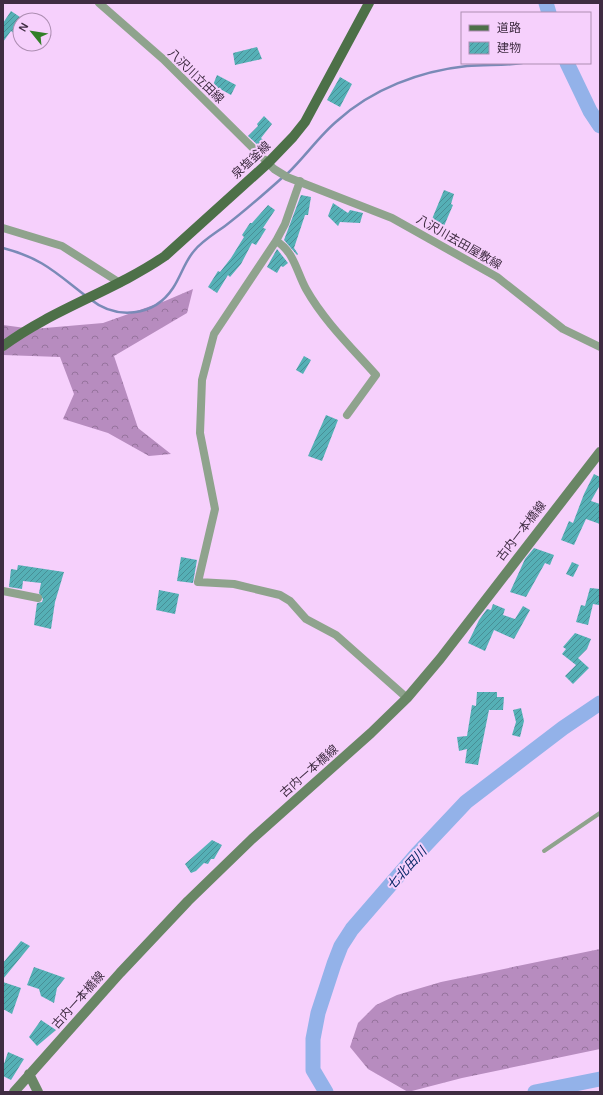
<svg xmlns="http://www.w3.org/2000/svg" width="603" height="1095" font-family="Helvetica,'Noto Sans JP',sans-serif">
  <defs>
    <pattern id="forest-crowns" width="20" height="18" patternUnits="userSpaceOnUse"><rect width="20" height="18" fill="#b78cbf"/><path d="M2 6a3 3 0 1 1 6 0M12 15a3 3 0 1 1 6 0" fill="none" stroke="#96739d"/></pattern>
    <pattern id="building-hatch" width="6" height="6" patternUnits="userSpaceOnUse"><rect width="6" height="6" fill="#55b0b6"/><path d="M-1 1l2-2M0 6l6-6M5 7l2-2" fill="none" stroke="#488f96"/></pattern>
  </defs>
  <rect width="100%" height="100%" fill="#f6d0fc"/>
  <path fill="url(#forest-crowns)" d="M 193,289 L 187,313 L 114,356 L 138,428 L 171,454 L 149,456 L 108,433 L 63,419 L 74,394 L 60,357 L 3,355 L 3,325 L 33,329 L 103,323 L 165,301 Z
    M 600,949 L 600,1049 L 462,1078 L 408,1092 L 368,1069 L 350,1047 L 358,1023 L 376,1005 L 397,995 L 441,982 Z"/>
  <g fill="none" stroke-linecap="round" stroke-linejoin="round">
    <path stroke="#7a8ab7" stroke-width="2.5" d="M 287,174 C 305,157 319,136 337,121 C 372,89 420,71 467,66 C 485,64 504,66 522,63
      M 3,248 C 42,258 56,273 86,296
      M 90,299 C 116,320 154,317 173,288 C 181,276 185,261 194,251 C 202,241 214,234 225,226 C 245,211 264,194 283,177"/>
    <path stroke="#93b2e9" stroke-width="15" d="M 546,3 L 549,13
      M 567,63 L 590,111 L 600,126
      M 326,1092 L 313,1070 L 313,1039 L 318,1013 L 334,964 L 341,946 L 352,929 L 417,854 L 466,802 L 563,728 L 600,703
      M 535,1092 L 600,1079"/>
  </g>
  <path fill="url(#building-hatch)" d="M 11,11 L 20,17 L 20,27 L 15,34 L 11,31 L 3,42 L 3,23 Z
    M 257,47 L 262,59 L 235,65 L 233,53 Z
    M 217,75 L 236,85 L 231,95 L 213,85 Z
    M 340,77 L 352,84 L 340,107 L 327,100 Z
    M 264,116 L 272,124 L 261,138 L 266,143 L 260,147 L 248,136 L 258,126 L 257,124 Z
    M 444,190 L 454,194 L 451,204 L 453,205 L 444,226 L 432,219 Z
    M 301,195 L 311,197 L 308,215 L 305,215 L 294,248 L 298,254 L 297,255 L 284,240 Z
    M 333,203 L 348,213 L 350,210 L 363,213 L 360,223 L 340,222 L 338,226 L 328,216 Z
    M 268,205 L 275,210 L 263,228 L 266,229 L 256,245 L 252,243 L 241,264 L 230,277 L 228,275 L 217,293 L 208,287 L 218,271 L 220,272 L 231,258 L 244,237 L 242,235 L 250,223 L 252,223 Z
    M 277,249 L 288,263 L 283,267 L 281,266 L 277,273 L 267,267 Z
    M 304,356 L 311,360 L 303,374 L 296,370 Z
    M 326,415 L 338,420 L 322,461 L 308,456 Z
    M 594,474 L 600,477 L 600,485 L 591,501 L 600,504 L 600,524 L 586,519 L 574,545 L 561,540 L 569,521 L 573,523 L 584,494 Z
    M 534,548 L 554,555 L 550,565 L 545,563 L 526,597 L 510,592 L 525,559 Z
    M 181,557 L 197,560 L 193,583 L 177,581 Z
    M 572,562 L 579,565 L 573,577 L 566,574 Z
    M 18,565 L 64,572 L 55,602 L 51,629 L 34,625 L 37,603 L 42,602 L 43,599 L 39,593 L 41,583 L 23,581 L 22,589 L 9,587 L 11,569 L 17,570 Z
    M 590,588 L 600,589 L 600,600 L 599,605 L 593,604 L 588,625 L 576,622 L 581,605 L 585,606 Z
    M 159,590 L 179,594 L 175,614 L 156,610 Z
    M 493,604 L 505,609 L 503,615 L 515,619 L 523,606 L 530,610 L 514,639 L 494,630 L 485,651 L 468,643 L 479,620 L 487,609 L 491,610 Z
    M 575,633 L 591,639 L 587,649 L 578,658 L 589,668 L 573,684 L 565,676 L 576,665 L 562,654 L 566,649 L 563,647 Z
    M 477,692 L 497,692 L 497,697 L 504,697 L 503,710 L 489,710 L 478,765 L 465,763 L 467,749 L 459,751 L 457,737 L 467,736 L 472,705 L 476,706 Z
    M 521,708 L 524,721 L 520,737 L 512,735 L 516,722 L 513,710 Z
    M 212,840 L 222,845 L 214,859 L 211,859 L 208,864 L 204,863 L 196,871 L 191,873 L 185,864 Z
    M 21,941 L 30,946 L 3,979 L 3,963 Z
    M 34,967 L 65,978 L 57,988 L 54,1003 L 41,996 L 39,989 L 27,985 Z
    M 3,982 L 21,988 L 12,1014 L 3,1009 Z
    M 41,1020 L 56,1030 L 37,1046 L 29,1037 Z
    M 8,1052 L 24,1059 L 11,1080 L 3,1076 L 3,1067 Z"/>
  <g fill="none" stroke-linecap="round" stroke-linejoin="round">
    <path stroke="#8fa38d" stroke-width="4" d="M 544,851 L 600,813"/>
    <path stroke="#8fa38d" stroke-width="8" d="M 99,3 L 163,59 L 274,169 L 287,177 L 392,218 L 497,277 L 563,329 L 600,347
      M 300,181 L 285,224 L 276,241 L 214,334 L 202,380 L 200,433 L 215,509 L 198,582 L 234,584 L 280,595 L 290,601 L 306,619 L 336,635 L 407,698
      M 3,228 L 62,246 L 120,283
      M 276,241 C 294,251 297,273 306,289 C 324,321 352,348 376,375 L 347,415
      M 3,591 L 38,598"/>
    <path stroke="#698665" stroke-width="10" d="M 29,1074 L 38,1092
      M 14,1092 L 120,973 L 188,901 L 252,839 L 371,733 L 407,698 L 440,659 L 600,452"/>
    <path stroke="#4d7048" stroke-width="10" d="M 3,346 C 53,309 114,291 165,256 L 268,163 L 293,137 L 305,122 L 369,3"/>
  </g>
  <g text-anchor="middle" stroke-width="4" stroke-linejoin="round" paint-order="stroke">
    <g font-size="12" fill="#3f2c42" stroke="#f6d0fc">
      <text transform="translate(196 76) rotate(44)" y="4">八沢川立田線</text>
      <text transform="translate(251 160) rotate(-43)" y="4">泉塩釜線</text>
      <text transform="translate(459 242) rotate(30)" y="4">八沢川去田屋敷線</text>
      <text transform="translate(521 531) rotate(-52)" y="4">古内一本橋線</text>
      <text transform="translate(309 771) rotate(-41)" y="4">古内一本橋線</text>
      <text transform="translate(78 1000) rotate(-48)" y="4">古内一本橋線</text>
    </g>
    <g font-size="13" font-style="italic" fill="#052665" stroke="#f6d0fc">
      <text transform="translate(406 868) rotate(-48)" y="5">七北田川</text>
    </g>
  </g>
  <rect width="603" height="1095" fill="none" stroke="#3f2c42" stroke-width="8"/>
  <rect x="461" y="12" width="130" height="52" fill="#f6d0fc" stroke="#ad8eb2"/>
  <rect x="469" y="25" width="20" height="6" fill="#4d7048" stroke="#ad8eb2"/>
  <text x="497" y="32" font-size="12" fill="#3f2c42">道路</text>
  <rect x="469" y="42" width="20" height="12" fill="url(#building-hatch)" stroke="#ad8eb2"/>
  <text x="497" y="52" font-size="12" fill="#3f2c42">建物</text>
  <g transform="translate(32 32) rotate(300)"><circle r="19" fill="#f6d0fc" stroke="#ad8eb2"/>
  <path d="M0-3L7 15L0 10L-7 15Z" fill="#317f28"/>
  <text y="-6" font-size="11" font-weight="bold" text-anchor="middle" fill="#3f2c42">N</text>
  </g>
</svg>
